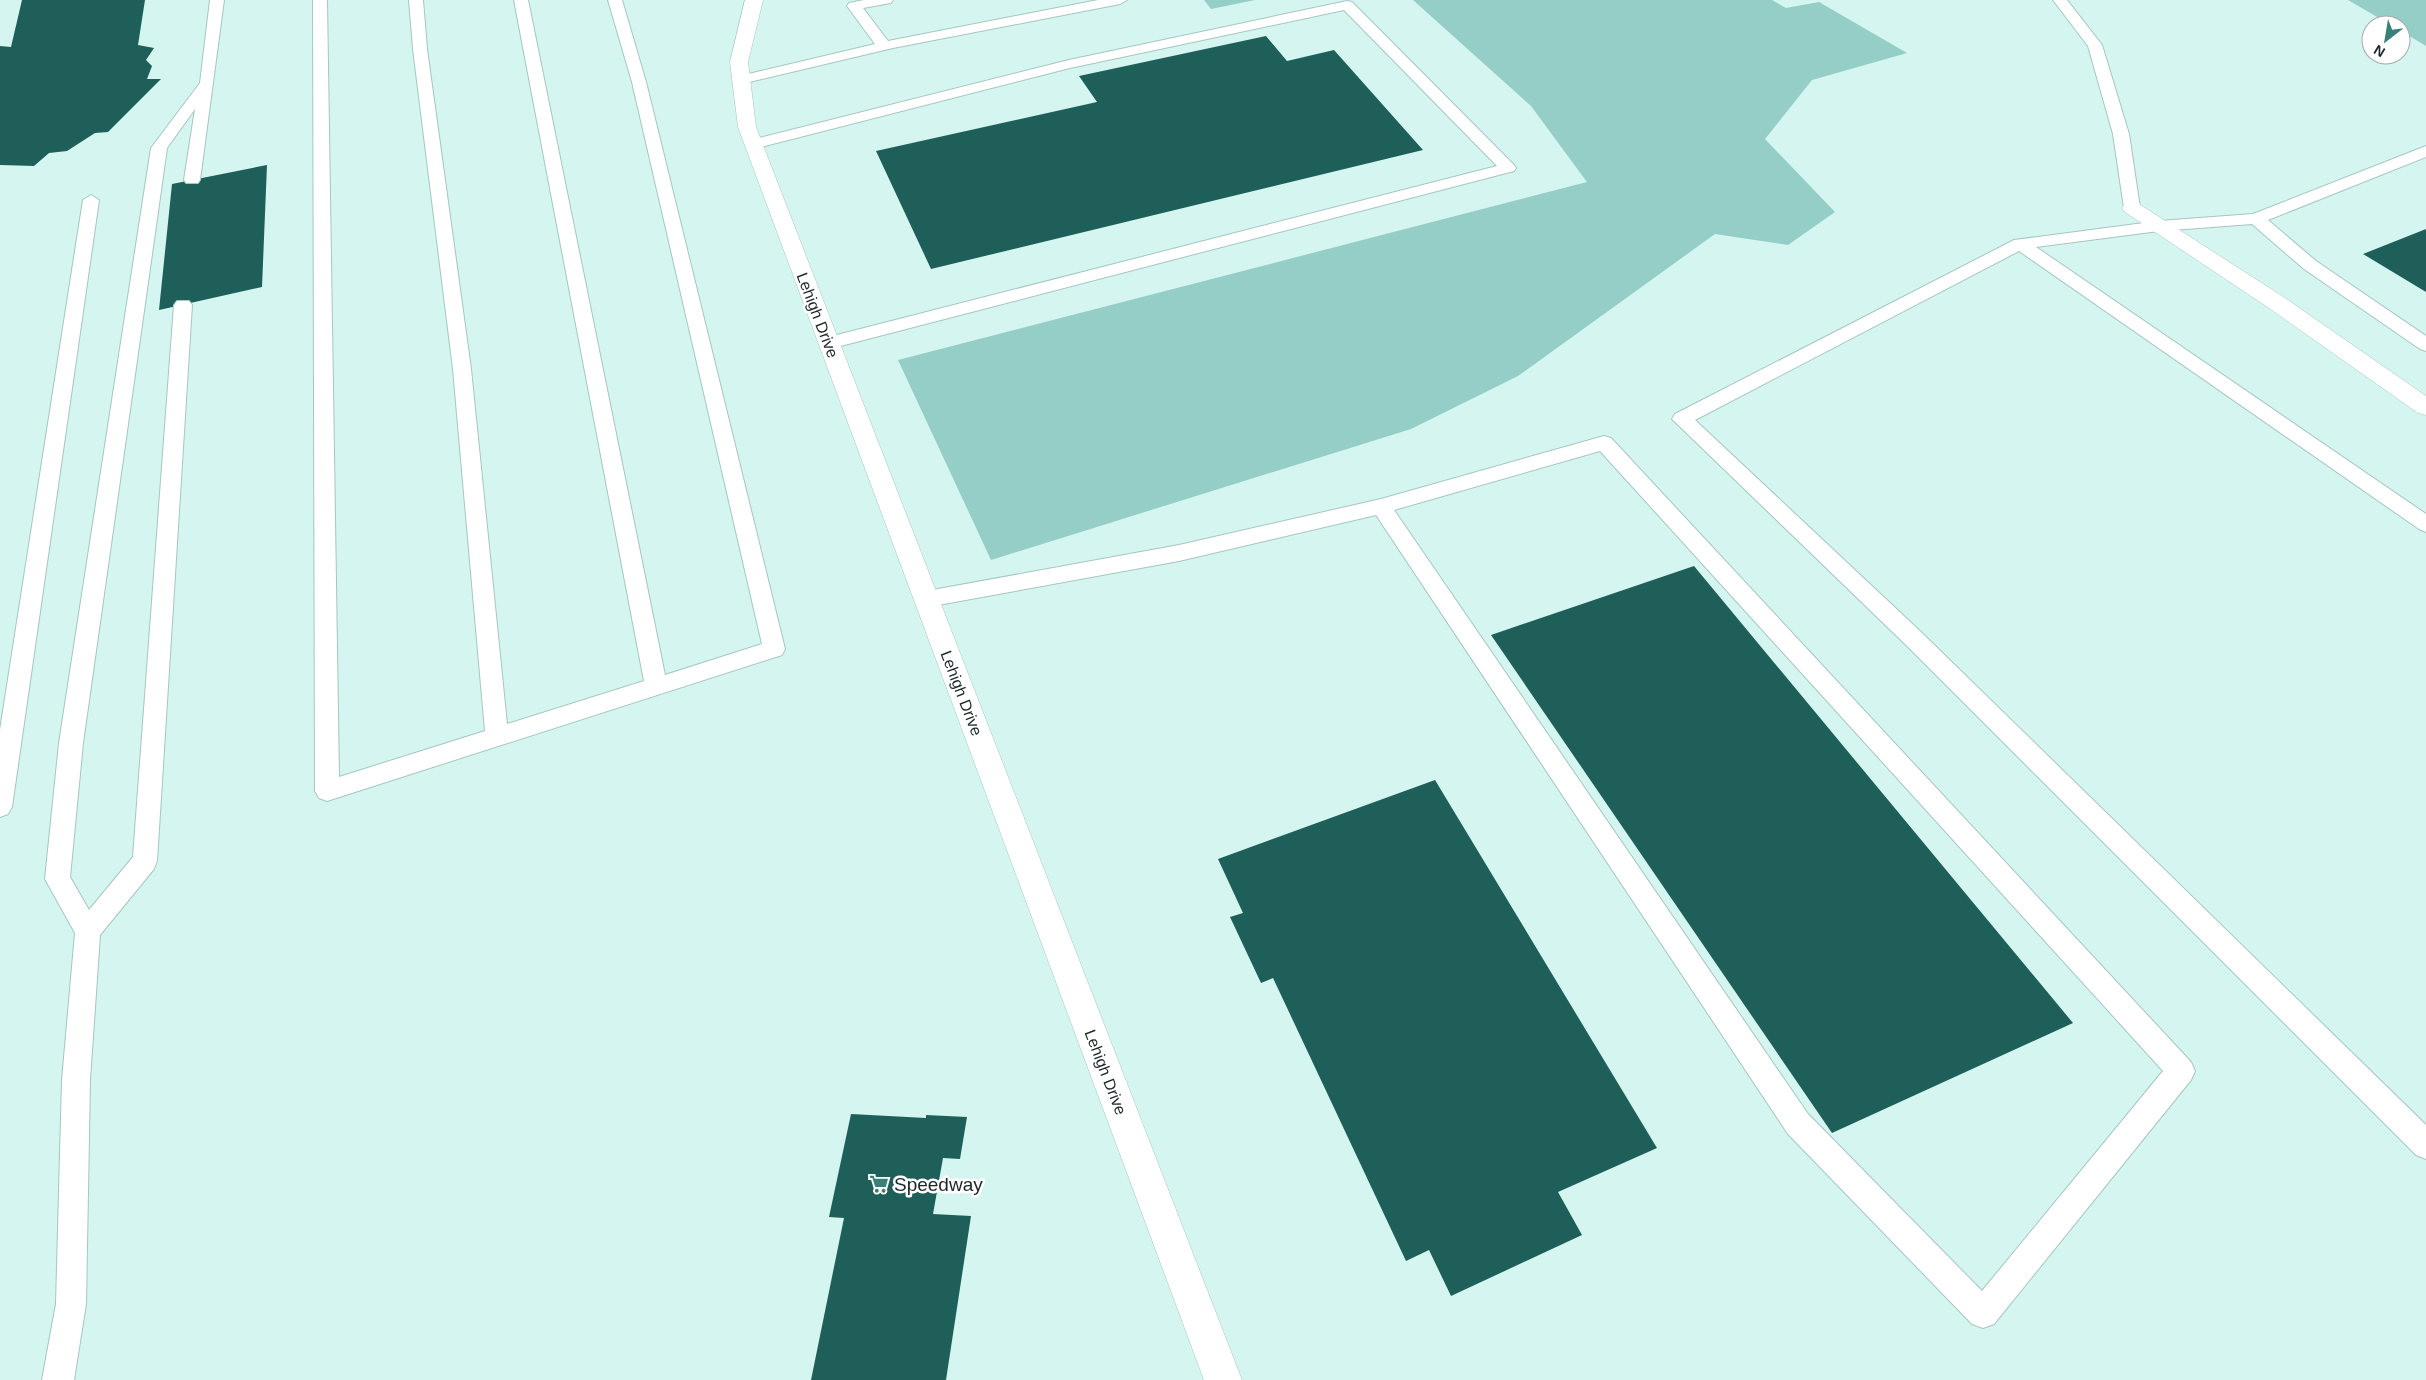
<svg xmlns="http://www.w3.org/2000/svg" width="2426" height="1380" font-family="Arial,sans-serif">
  <rect width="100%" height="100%" fill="#d4f5f0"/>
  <path fill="#95cec6" d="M 1204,0 L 1255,0 L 1211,9 Z
    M 1413,0 L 1772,0 L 1786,8 L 1819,2 L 1907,53 L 1812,80 L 1765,139 L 1835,212 L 1788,245 L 1715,234 L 1518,376 L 1411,429 L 991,560 L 898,360 L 1587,182 L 1531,106 Z
    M 2348,0 L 2426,0 L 2426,46 L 2401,31 L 2401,25 L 2391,25 Z"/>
  <path fill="#1e5f59" d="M 22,0 L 145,0 L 138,45 L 154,48 L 146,60 L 152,66 L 147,79 L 161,79 L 108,132 L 95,133 L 67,151 L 49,153 L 34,166 L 0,165 L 0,46 L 11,47 Z
    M 1266,36 L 1287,61 L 1334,50 L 1423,150 L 931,269 L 876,151 L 1097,102 L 1079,76 Z
    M 267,165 L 262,287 L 159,310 L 172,184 Z
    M 2426,229 L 2426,292 L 2363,254 Z
    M 1694,566 L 2073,1023 L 1832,1133 L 1491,635 Z
    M 1435,780 L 1657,1148 L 1558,1192 L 1582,1235 L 1451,1296 L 1429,1250 L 1406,1261 L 1273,978 L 1261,983 L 1230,917 L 1243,913 L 1218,859 Z
    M 851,1114 L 926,1118 L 926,1115 L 967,1117 L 960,1159 L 943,1158 L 933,1214 L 971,1216 L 946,1380 L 811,1380 L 844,1218 L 829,1217 Z"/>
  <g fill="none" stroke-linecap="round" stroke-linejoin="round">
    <g stroke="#a6c6c1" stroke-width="2">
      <path id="service" d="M 210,0 L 224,0 L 200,180 L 198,183 L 186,183 L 184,180 L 195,109 L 167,148 L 83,743 L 70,877 L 89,910 L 133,857 L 174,305 L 177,301 L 189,301 L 192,305 L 157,861 L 154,869 L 100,935 L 90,1080 L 86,1304 L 74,1380 L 42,1380 L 56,1304 L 62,1080 L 75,933 L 45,879 L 59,743 L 151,148 L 200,83 Z
        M 313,0 L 327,0 L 339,777 L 485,731 L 453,369 L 413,49 L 409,0 L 423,0 L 427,49 L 471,369 L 507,724 L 644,681 L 514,0 L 528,0 L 665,675 L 762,644 L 632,82 L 608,0 L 622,0 L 646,82 L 785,649 L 782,655 L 327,801 L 319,798 L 315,791 Z
        M 864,0 L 893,0 L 891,3 L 863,8 L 888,41 L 1098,0 L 1127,0 L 1120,4 L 893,48 L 741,84 L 734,80 L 736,77 L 875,44 L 847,6 L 849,3 Z
        M 2053,0 L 2067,0 L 2102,45 L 2129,134 L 2140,208 L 2138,212 L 2126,212 L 2124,208 L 2113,134 L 2088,46 Z
        M 1347,1 L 1352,2 L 1514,165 L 1516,168 L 1514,171 L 829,349 L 823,347 L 820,343 L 823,339 L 829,337 L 1497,166 L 1344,10 L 1070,68 L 753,149 L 745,144 L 747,141 L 1069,60 Z
        M 2426,146 L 2426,157 L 2268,220 L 2316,261 L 2426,336 L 2426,351 L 2420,349 L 2304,269 L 2252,224 L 2159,231 L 2036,247 L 2426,514 L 2426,532 L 2419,529 L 2019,251 L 1695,420 L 1921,632 L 2426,1125 L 2426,1159 L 2416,1155 L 1905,644 L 1672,419 L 1675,414 L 2014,240 L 2159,221 L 2253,214 Z
        M 91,195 L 99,200 L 12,807 L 8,814 L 0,817 L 0,730 L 83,200 Z
        M 1604,436 L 1611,438 L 2191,1062 L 2195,1071 L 2191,1080 L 1994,1324 L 1983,1328 L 1972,1324 L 1788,1134 L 1376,515 L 1179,561 L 927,607 L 919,605 L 916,599 L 919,593 L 927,591 L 1179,545 L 1381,499 ZM 1600,451 L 2163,1071 L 1982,1291 L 1808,1114 L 1394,510 Z"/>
    </g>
    <g stroke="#a6c6c1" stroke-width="1">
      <path id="minor" d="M 745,0 L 763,0 L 748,62 L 756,127 L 1242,1380 L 1204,1380 L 738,127 L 730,62 Z
        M 2132,202 L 2139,204 L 2285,298 L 2426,396 L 2426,415 L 2418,413 L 2269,308 L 2125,212 L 2122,208 L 2125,204 Z"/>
    </g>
    <use href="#service" fill="#fff" fill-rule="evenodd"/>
    <use href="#minor" fill="#fff" fill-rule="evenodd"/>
  </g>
  <defs>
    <g id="supermarket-bare" transform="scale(1.5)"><path d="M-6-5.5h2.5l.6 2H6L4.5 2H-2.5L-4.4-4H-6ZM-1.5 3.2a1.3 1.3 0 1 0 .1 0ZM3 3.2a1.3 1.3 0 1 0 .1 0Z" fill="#398078" stroke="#fff" stroke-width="2.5" paint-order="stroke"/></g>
  </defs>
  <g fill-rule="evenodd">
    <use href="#supermarket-bare" x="879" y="1184"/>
  </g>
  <g text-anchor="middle" stroke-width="5" stroke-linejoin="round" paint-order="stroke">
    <g font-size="16" fill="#1b2726" stroke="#fff">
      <text transform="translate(818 315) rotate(69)" y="6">Lehigh Drive</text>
      <text transform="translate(962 693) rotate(69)" y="6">Lehigh Drive</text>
      <text transform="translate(1106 1072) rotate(69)" y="6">Lehigh Drive</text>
    </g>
    <g font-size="19" fill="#1b2726" stroke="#fff" text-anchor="start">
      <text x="894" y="1191">Speedway</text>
    </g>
  </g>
  <g transform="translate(2386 40) rotate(211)"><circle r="24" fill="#ffffff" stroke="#a4a9a8"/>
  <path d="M0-4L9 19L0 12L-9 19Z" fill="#398078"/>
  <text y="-8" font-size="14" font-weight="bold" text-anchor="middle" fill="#1b2726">N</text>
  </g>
</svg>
